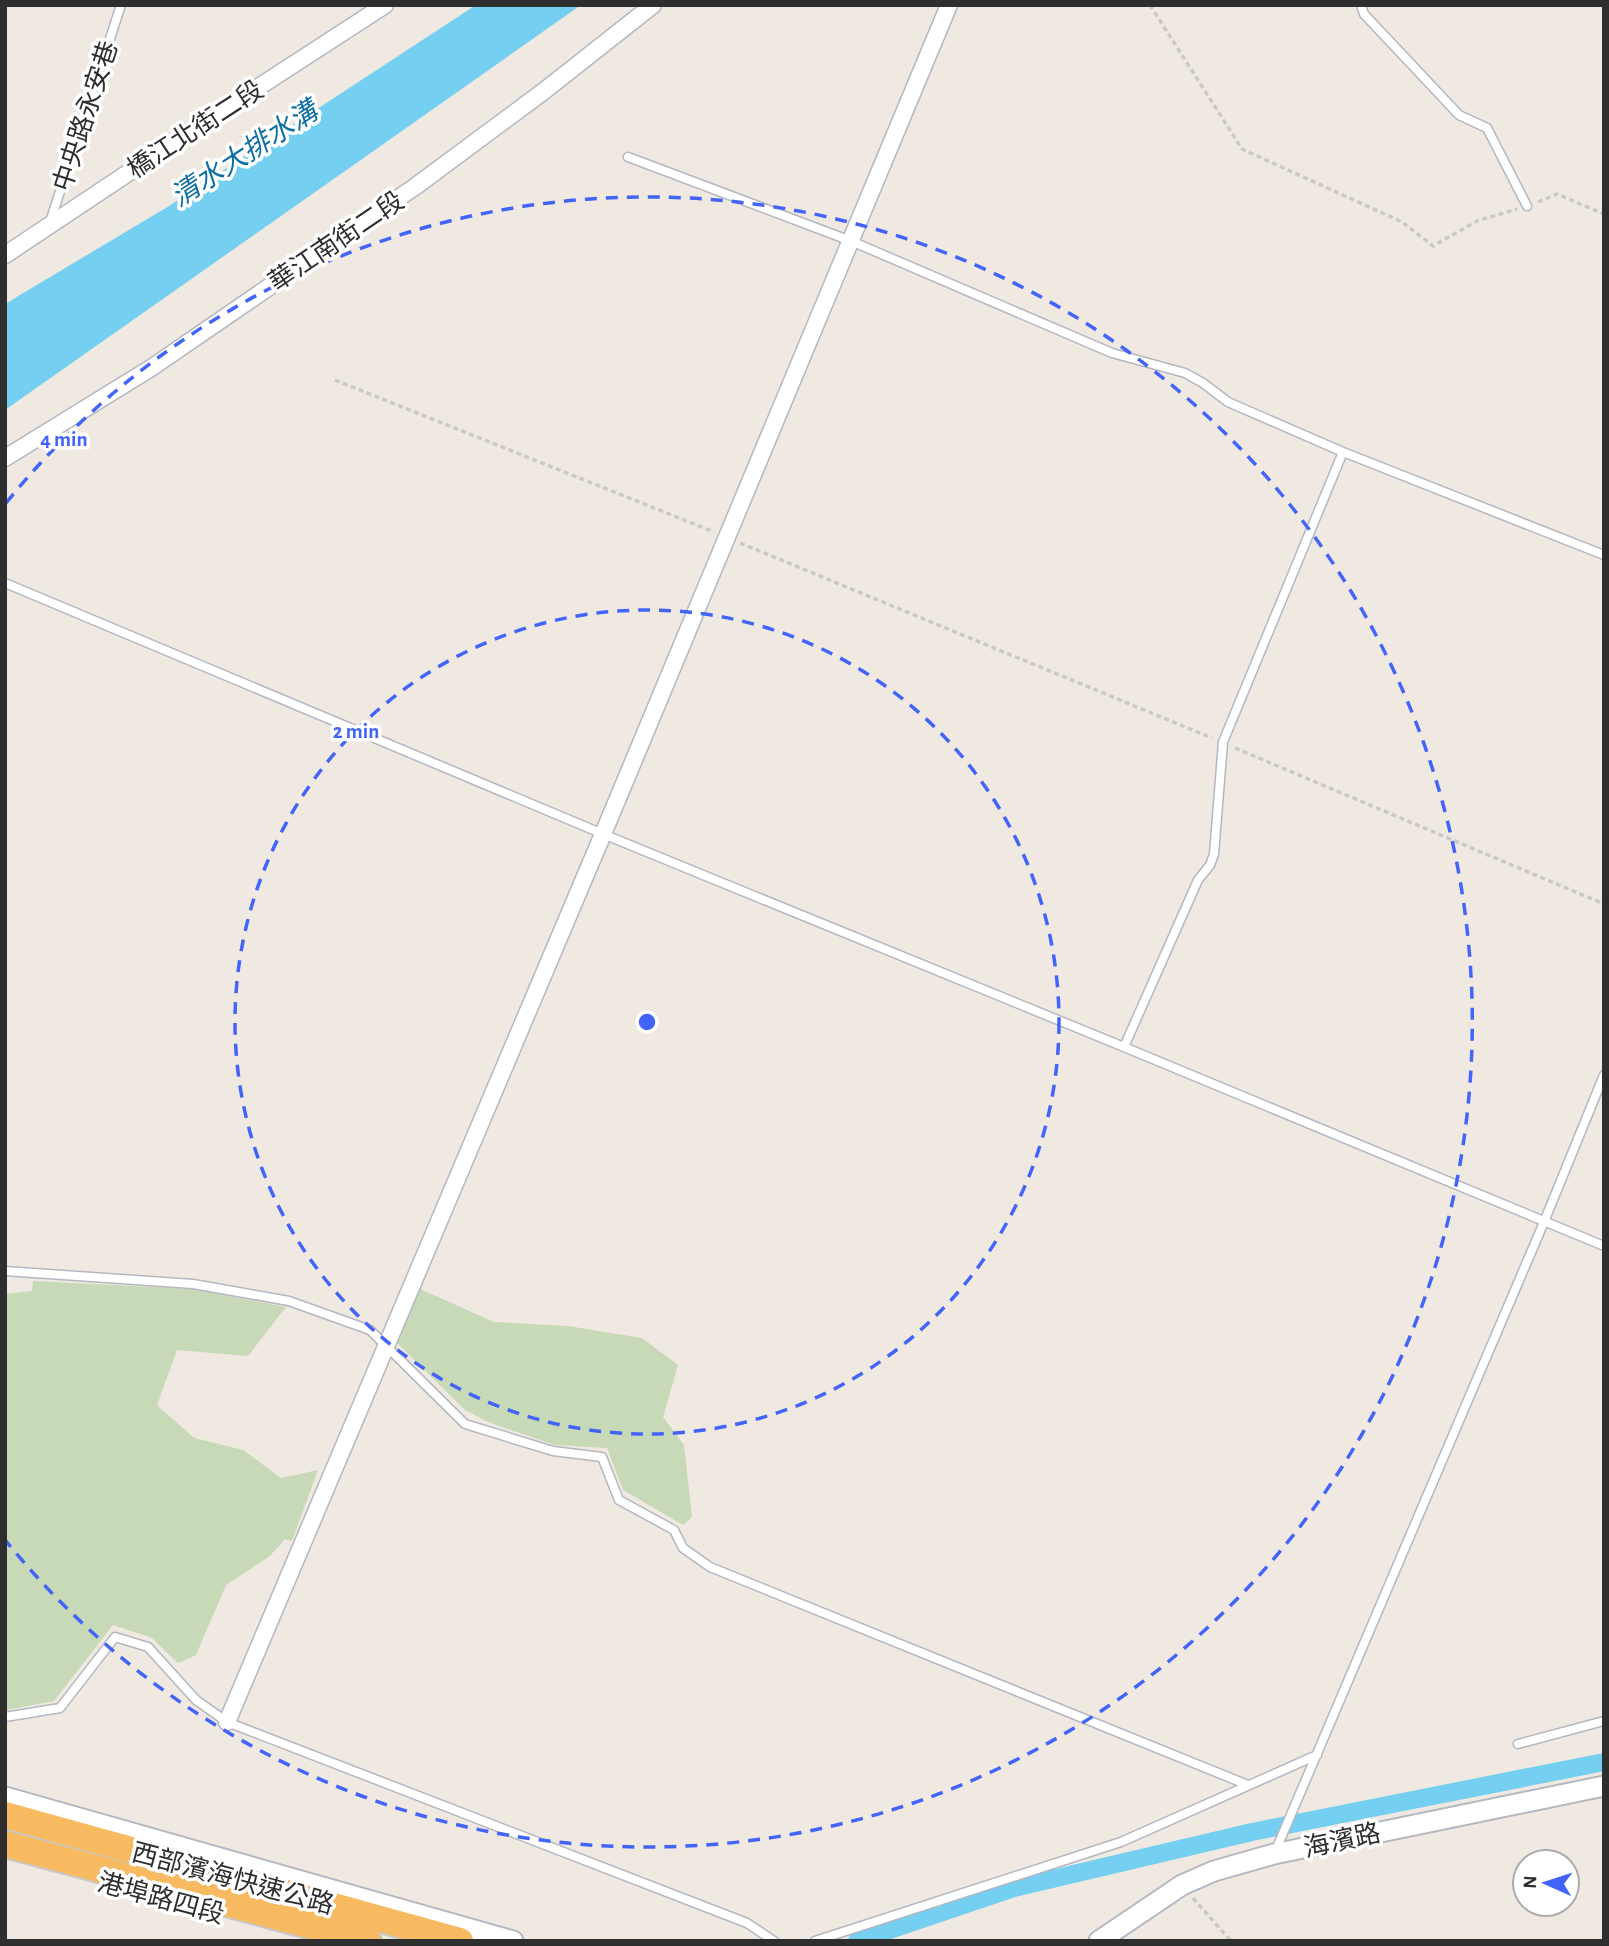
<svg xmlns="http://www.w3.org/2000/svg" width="1609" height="1946" font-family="'Alegreya Sans','Noto Sans TC',sans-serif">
  <rect width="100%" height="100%" fill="#efe9e1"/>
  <path fill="#c8d9b8" d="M 33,1281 L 191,1289 L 286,1307 L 248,1356 L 177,1350 L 157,1405 L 194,1438 L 243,1450 L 281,1478 L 318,1470 L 292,1541 L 285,1539 L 270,1556 L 226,1585 L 196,1655 L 178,1663 L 152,1638 L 113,1625 L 54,1701 L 7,1710 L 5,1709 L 5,1294 L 32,1291 Z
    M 418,1288 L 494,1322 L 568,1326 L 642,1338 L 678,1365 L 663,1417 L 684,1445 L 692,1517 L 683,1525 L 623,1490 L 607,1448 L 555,1445 L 490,1423 L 465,1410 L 394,1340 Z"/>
  <path fill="#75cff0" d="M 476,5 L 581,5 L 5,410 L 5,304 L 169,206 Z"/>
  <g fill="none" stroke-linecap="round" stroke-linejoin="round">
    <path stroke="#75cff0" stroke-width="18" d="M 857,1941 L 1014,1888 L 1252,1832 L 1604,1762"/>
    <g stroke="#b4b7c1" stroke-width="11">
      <path id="service" d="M 1361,5 L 1364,14 L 1459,115 L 1487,128 L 1527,206
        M 628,157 L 851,241 L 1112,353 L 1185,373 L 1203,383 L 1228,402 L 1343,452 L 1604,555
        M 50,222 L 121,5
        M 5,583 L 603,834 L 1124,1047 L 1604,1246
        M 1124,1047 L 1198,880 L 1210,865 L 1214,854 L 1223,742 L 1343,452
        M 5,1271 L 193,1284 L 289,1301 L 370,1330 L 465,1424 L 553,1451 L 602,1457 L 619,1500 L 674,1530 L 683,1548 L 710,1567 L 1248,1785
        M 5,1717 L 60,1708 L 115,1637 L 148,1647 L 196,1700 L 227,1722 L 747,1923 L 774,1941
        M 1518,1744 L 1604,1721
        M 1275,1852 L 1544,1222 L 1604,1075
        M 815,1941 L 1121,1842 L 1317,1755"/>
    </g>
    <g stroke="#b4b7c1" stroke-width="19">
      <path id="minor" d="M 5,255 L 194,129 L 385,5
        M 5,458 L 151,368 L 416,186 L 544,91 L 653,5
        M 227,1722 L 603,834 L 949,5"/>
    </g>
    <g stroke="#b4b7c1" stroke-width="23">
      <path id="tertiary" d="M 5,1797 L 513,1941
        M 1099,1941 L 1182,1885 L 1214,1871 L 1274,1854 L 1604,1786"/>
    </g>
    <g stroke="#c9c9c9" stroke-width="30">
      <path id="trunk" d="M 5,1815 L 460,1941
        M 5,1844 L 368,1941"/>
    </g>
    <path stroke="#c9c9c9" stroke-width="3.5" stroke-dasharray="5 3.5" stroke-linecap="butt" d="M 1150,5 L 1242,149 L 1402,222 L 1433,246 L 1477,221 L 1517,209
      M 1538,202 L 1557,194 L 1604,214
      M 335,380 L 714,532
      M 740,543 L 1212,738
      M 1235,748 L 1604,904
      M 1193,1898 L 1231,1941"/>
    <use href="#service" stroke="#fff" stroke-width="8"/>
    <use href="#minor" stroke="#fff" stroke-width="16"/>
    <use href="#tertiary" stroke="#fff" stroke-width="19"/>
    <use href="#trunk" stroke="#f8ba60" stroke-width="26"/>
  </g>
  <g fill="none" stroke="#4264fb" stroke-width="3.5" stroke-dasharray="12 9">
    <circle cx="647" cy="1022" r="412"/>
    <path d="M6 503A825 825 0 1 1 6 1541"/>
  </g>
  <g text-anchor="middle" stroke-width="7" stroke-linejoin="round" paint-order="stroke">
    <g font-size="26" fill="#2e2e2e" stroke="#fff">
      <text transform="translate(85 116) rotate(-72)" y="9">中央路永安巷</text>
      <text transform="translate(195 129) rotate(-33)" y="9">橋江北街二段</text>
      <text transform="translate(336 241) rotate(-34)" y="9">華江南街二段</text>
      <text transform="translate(1342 1840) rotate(-12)" y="9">海濱路</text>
      <text transform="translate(233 1878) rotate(15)" y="9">西部濱海快速公路</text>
      <text transform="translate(161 1898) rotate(15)" y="9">港埠路四段</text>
    </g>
    <g font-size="28" font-style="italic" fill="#0d6fa3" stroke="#fff">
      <text transform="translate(244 153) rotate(-33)" y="10">清水大排水溝</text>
    </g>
  </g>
  <circle cx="647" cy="1022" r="10" fill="#4264fb" stroke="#fff" stroke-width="3.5"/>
  <g font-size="21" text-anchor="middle" font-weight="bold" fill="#4264fb" stroke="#fff" stroke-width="7" stroke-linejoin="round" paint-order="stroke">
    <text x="64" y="446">4 min</text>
    <text x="356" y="738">2 min</text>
  </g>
  <rect width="1609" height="1946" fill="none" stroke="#2e2e2e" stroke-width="14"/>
  <g transform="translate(1546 1883) rotate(273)"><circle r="33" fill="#ffffff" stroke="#ababab" stroke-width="2"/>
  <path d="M0-5L12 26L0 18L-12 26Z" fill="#4264fb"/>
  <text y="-10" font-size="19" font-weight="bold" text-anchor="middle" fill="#2e2e2e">N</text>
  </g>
</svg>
